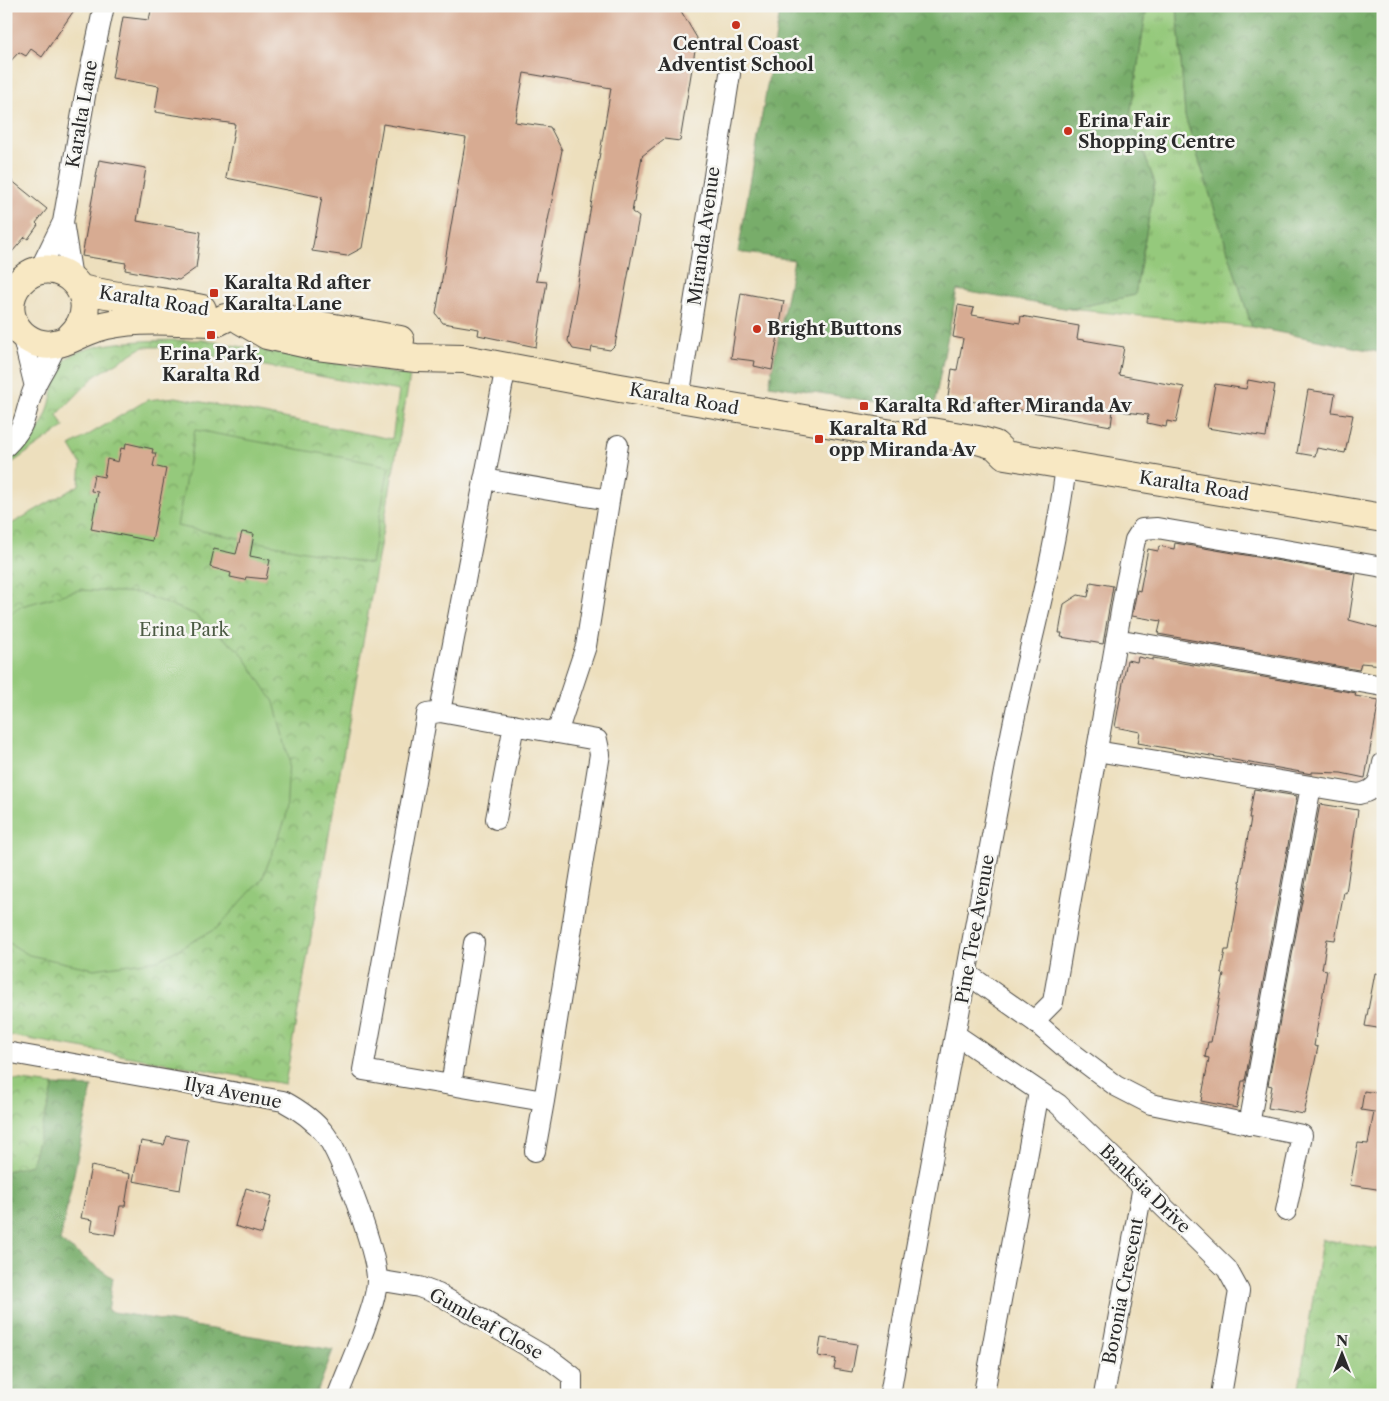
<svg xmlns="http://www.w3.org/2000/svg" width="1389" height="1401" font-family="'Libre Caslon Text',serif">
  <defs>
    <pattern id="grass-tufts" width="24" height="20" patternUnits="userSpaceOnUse" patternTransform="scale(1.25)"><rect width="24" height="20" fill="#95c97b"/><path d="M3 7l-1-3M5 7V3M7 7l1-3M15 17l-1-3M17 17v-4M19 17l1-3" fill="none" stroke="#7aa365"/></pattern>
    <pattern id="forest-crowns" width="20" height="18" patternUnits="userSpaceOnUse" patternTransform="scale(1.25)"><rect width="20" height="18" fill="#78ad6b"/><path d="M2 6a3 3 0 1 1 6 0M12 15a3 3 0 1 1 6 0" fill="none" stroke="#638d58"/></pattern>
    <pattern id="park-crowns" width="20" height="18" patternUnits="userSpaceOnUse" patternTransform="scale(1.25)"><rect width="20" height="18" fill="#95c97b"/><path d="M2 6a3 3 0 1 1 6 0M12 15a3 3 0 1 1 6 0" fill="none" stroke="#7aa365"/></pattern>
  </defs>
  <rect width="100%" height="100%" fill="#f6f6f2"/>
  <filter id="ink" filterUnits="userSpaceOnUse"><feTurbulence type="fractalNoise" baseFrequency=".02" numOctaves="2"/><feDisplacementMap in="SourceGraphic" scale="10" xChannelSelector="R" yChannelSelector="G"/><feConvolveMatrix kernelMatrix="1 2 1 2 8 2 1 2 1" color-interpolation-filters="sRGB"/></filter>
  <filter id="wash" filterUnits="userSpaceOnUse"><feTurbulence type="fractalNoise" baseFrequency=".0096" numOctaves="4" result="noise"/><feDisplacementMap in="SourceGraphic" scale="20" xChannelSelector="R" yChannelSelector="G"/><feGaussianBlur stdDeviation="1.12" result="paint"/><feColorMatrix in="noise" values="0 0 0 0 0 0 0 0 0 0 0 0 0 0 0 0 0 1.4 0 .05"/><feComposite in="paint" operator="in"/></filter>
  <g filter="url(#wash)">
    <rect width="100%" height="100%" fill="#eddfbd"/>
    <path fill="url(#grass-tufts)" stroke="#607a53" d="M 1147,6 L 1177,6 L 1185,116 L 1252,327 L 1070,309 L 1135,295 L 1155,183 L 1130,116 Z"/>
    <path fill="url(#forest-crowns)" stroke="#526c4b" d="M 781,6 L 1147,6 L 1130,116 L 1155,183 L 1135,295 L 1070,309 L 957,290 L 933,411 L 769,385 L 794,260 L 738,252 Z
      M 1177,6 L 1383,6 L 1383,353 L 1252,327 L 1185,116 Z
      M 54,1085 L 92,1087 L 60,1241 L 113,1278 L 108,1311 L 333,1350 L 316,1395 L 6,1395 L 6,1171 L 31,1165 Z"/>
    <path fill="url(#park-crowns)" stroke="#607a53" d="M 203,340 L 410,376 L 285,1084 L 6,1035 L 6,527 L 79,485 L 81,464 L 70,446 L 147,400 L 176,397 L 392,439 L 399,391 L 163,347 L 143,347 L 95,376 L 57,415 L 64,427 L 6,467 L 6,464 C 27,446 43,431 50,403 C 53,392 55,376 60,366 C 78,336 170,341 203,340 Z
      M 6,1079 L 54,1085 L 31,1165 L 6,1171 Z
      M 1322,1239 L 1383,1250 L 1383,1395 L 1298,1395 Z"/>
    <path fill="#95c97b" stroke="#607a53" d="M 195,430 L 389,466 L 371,564 L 177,526 Z
      M 79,590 L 139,593 L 194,614 L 241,652 L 274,702 L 289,759 L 286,818 L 262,879 L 217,928 L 159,960 L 94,969 L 29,955 L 6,941 L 6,616 L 22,606 Z"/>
    <g id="blocks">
      <path fill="#d7ab92" d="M 6,6 L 77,6 L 42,57 L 31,49 L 26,56 L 19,52 L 6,66 Z
        M 152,6 L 678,6 L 697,38 L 680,141 L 664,139 L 642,156 L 632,212 L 639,217 L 615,345 L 610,350 L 592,347 L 591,352 L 573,349 L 568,341 L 611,88 L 524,73 L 515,122 L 550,127 L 562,150 L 536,281 L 547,282 L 536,347 L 478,335 L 479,329 L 443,323 L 436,314 L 466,138 L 383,124 L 362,248 L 347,256 L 312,251 L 322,197 L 226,178 L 235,124 L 155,112 L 159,86 L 112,78 L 123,17 L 149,20 Z
        M 99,160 L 146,168 L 137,221 L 201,232 L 196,268 L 179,280 L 125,270 L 126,263 L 82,256 Z
        M 6,176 L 47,209 L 36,223 L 38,225 L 28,239 L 25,237 L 6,259 Z
        M 741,293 L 784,301 L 772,370 L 754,366 L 755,361 L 731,358 Z
        M 958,305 L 974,308 L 972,315 L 1020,323 L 1021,316 L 1079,326 L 1077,339 L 1124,347 L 1119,375 L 1184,387 L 1176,423 L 1167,421 L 1166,427 L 1147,423 L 1148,415 L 1113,410 L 1111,426 L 948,397 L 952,369 L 957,370 L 963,339 L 953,337 Z
        M 1248,380 L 1275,385 L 1266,437 L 1207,428 L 1215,384 L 1246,389 Z
        M 1308,390 L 1335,394 L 1332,412 L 1353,415 L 1345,453 L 1317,448 L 1315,456 L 1297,453 Z
        M 126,443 L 153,449 L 152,453 L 156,453 L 153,466 L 166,469 L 152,541 L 91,529 L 98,492 L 91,491 L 94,475 L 104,477 L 107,459 L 118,462 L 121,448 L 125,449 Z
        M 242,532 L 254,534 L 250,556 L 270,560 L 266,579 L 246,577 L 245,580 L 230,577 L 231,573 L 210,567 L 214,549 L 236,554 Z
        M 1175,543 L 1356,574 L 1349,620 L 1383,629 L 1383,665 L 1361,663 L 1359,670 L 1158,634 L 1161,621 L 1132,616 L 1137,590 L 1140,591 L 1148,549 L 1158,551 L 1159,546 L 1174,549 Z
        M 1091,582 L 1113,586 L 1103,644 L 1061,637 L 1062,633 L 1059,633 L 1064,604 L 1078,595 L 1088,597 Z
        M 1138,657 L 1153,660 L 1153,658 L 1356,693 L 1355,696 L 1379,700 L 1365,778 L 1341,773 L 1312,772 L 1312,774 L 1138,743 L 1140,732 L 1115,727 L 1127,660 L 1137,662 Z
        M 1254,789 L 1297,796 L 1245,1081 L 1242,1081 L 1237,1108 L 1201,1101 L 1209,1058 L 1205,1057 L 1208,1042 L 1211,1042 L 1224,974 L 1221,973 L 1225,950 L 1229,950 L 1241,882 L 1240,882 L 1251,818 L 1249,818 Z
        M 1320,804 L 1358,810 L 1346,893 L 1344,892 L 1335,940 L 1327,939 L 1322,969 L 1327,970 L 1314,1046 L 1318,1047 L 1304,1114 L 1268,1108 L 1272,1086 L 1268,1085 Z
        M 1375,973 L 1383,974 L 1383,1029 L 1365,1026 Z
        M 1364,1091 L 1383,1094 L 1383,1190 L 1350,1185 L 1358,1143 L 1368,1144 L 1374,1112 L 1361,1110 Z
        M 167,1136 L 188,1140 L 180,1190 L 133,1181 L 141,1141 L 164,1145 Z
        M 91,1166 L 130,1174 L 125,1206 L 120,1206 L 115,1235 L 91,1231 L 93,1220 L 81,1218 Z
        M 246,1188 L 272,1196 L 262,1234 L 235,1226 Z
        M 821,1338 L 857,1344 L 852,1372 L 834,1369 L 836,1359 L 818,1356 Z"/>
    </g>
  </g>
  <g filter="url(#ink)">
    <use href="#blocks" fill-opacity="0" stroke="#484641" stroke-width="1"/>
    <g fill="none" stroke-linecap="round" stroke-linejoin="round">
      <g stroke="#484641" stroke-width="22">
        <path id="street" d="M 63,222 L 72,278
          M 39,271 L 63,222 L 86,90 L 104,6
          M 22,334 L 35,387
          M 679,399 L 730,74
          M 6,446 C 30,423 23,412 35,386 C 42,371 51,360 56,344
          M 484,479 L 609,500
          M 1116,639 L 1383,686
          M 440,712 L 506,366
          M 557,733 L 586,646 L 618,445
          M 1096,751 L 1359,794 C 1378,790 1380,781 1383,763
          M 496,819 L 514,725
          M 966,973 L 1034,1021 L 1063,1046 L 1116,1086 L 1151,1104 L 1302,1135 L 1286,1211
          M 1034,1021 L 1053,1002 L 1126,583 L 1135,540 L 1142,529 L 1157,528 L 1383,567
          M 956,1035 L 1058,1104 L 1227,1269 L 1239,1291 L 1221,1395
          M 6,1052 L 283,1101 C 298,1109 314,1120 325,1134 C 341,1155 377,1253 377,1280 C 377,1305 348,1368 338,1395
          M 451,1085 L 474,943
          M 1249,1125 L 1311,786
          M 535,1151 L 544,1101 L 600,754 L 597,740 L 440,712 L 427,714 L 363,1070 L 544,1101
          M 377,1280 L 419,1287 L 438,1294 L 551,1360 L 572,1376 L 572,1395
          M 890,1395 C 928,1176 969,958 1010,740 C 1028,648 1055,559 1066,466
          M 982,1395 L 984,1393 L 1039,1092
          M 1104,1395 L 1143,1186"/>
      </g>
      <g stroke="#484641" stroke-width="30">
        <path id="secondary" d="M 81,289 C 120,298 162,301 202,309
          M 241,320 L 267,335 L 317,346 L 416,358 L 464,359 L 620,388 L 904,436 L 931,432 L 978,440 L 995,445 L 1005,455 L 1383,518
          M 243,320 L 274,317 L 400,340
          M 70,337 C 112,298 54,245 20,282 C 12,291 9,303 11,314 C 14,330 27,341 42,344 C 60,348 79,333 96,328 C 133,316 178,322 217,322 L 225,318"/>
      </g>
      <use href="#street" stroke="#fff" stroke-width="20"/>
      <use href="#secondary" stroke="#f8e8c3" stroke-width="28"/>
    </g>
  </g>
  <g fill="#c8321e" stroke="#f6f6f2" stroke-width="2">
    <circle cx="736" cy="25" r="5"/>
    <circle cx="1068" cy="131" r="5"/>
    <rect x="209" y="288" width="10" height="10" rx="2.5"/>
    <circle cx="757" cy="329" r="5"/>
    <rect x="206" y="330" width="10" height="10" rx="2.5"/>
    <rect x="859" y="401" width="10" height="10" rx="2.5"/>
    <rect x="814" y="434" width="10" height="10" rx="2.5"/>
  </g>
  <g text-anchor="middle" stroke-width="5" stroke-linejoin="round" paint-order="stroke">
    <g font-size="18" font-weight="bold" fill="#2b2b2b" stroke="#f6f6f2" text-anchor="start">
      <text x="736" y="50" text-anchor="middle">Central Coast<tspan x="736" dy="21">Adventist School</tspan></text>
      <text x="1078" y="127">Erina Fair<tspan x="1078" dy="21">Shopping Centre</tspan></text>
      <text x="224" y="289">Karalta Rd after<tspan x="224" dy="21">Karalta Lane</tspan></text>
      <text x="767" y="335">Bright Buttons</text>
      <text x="211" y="360" text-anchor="middle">Erina Park,<tspan x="211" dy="21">Karalta Rd</tspan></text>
      <text x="874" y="412">Karalta Rd after Miranda Av</text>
      <text x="829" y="435">Karalta Rd<tspan x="829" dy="21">opp Miranda Av</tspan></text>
    </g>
    <g font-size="18" fill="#2b2b2b" stroke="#f6f6f2">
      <text transform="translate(82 114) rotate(-80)" y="6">Karalta Lane</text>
      <text transform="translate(704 236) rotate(-82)" y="6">Miranda Avenue</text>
      <text transform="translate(154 301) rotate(9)" y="6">Karalta Road</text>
      <text transform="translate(684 399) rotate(10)" y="6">Karalta Road</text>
      <text transform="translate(1194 486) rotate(9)" y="6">Karalta Road</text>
      <text transform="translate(975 929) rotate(-80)" y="6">Pine Tree Avenue</text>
      <text transform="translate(233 1093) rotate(11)" y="6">Ilya Avenue</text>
      <text transform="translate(1145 1189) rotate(44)" y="6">Banksia Drive</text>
      <text transform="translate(1123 1291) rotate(-79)" y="6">Boronia Crescent</text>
      <text transform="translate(486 1324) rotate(29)" y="6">Gumleaf Close</text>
    </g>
    <g font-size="18" fill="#4b5a43" stroke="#f6f6f2">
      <text x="184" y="636">Erina Park</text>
    </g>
  </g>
  <rect width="1389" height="1401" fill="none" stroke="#f6f6f2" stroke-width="25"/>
  <g transform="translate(1342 1354)" stroke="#f6f6f2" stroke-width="4" paint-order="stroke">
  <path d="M0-4L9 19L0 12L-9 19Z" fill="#2b2b2b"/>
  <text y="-8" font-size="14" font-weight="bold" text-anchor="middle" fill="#2b2b2b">N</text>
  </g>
</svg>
